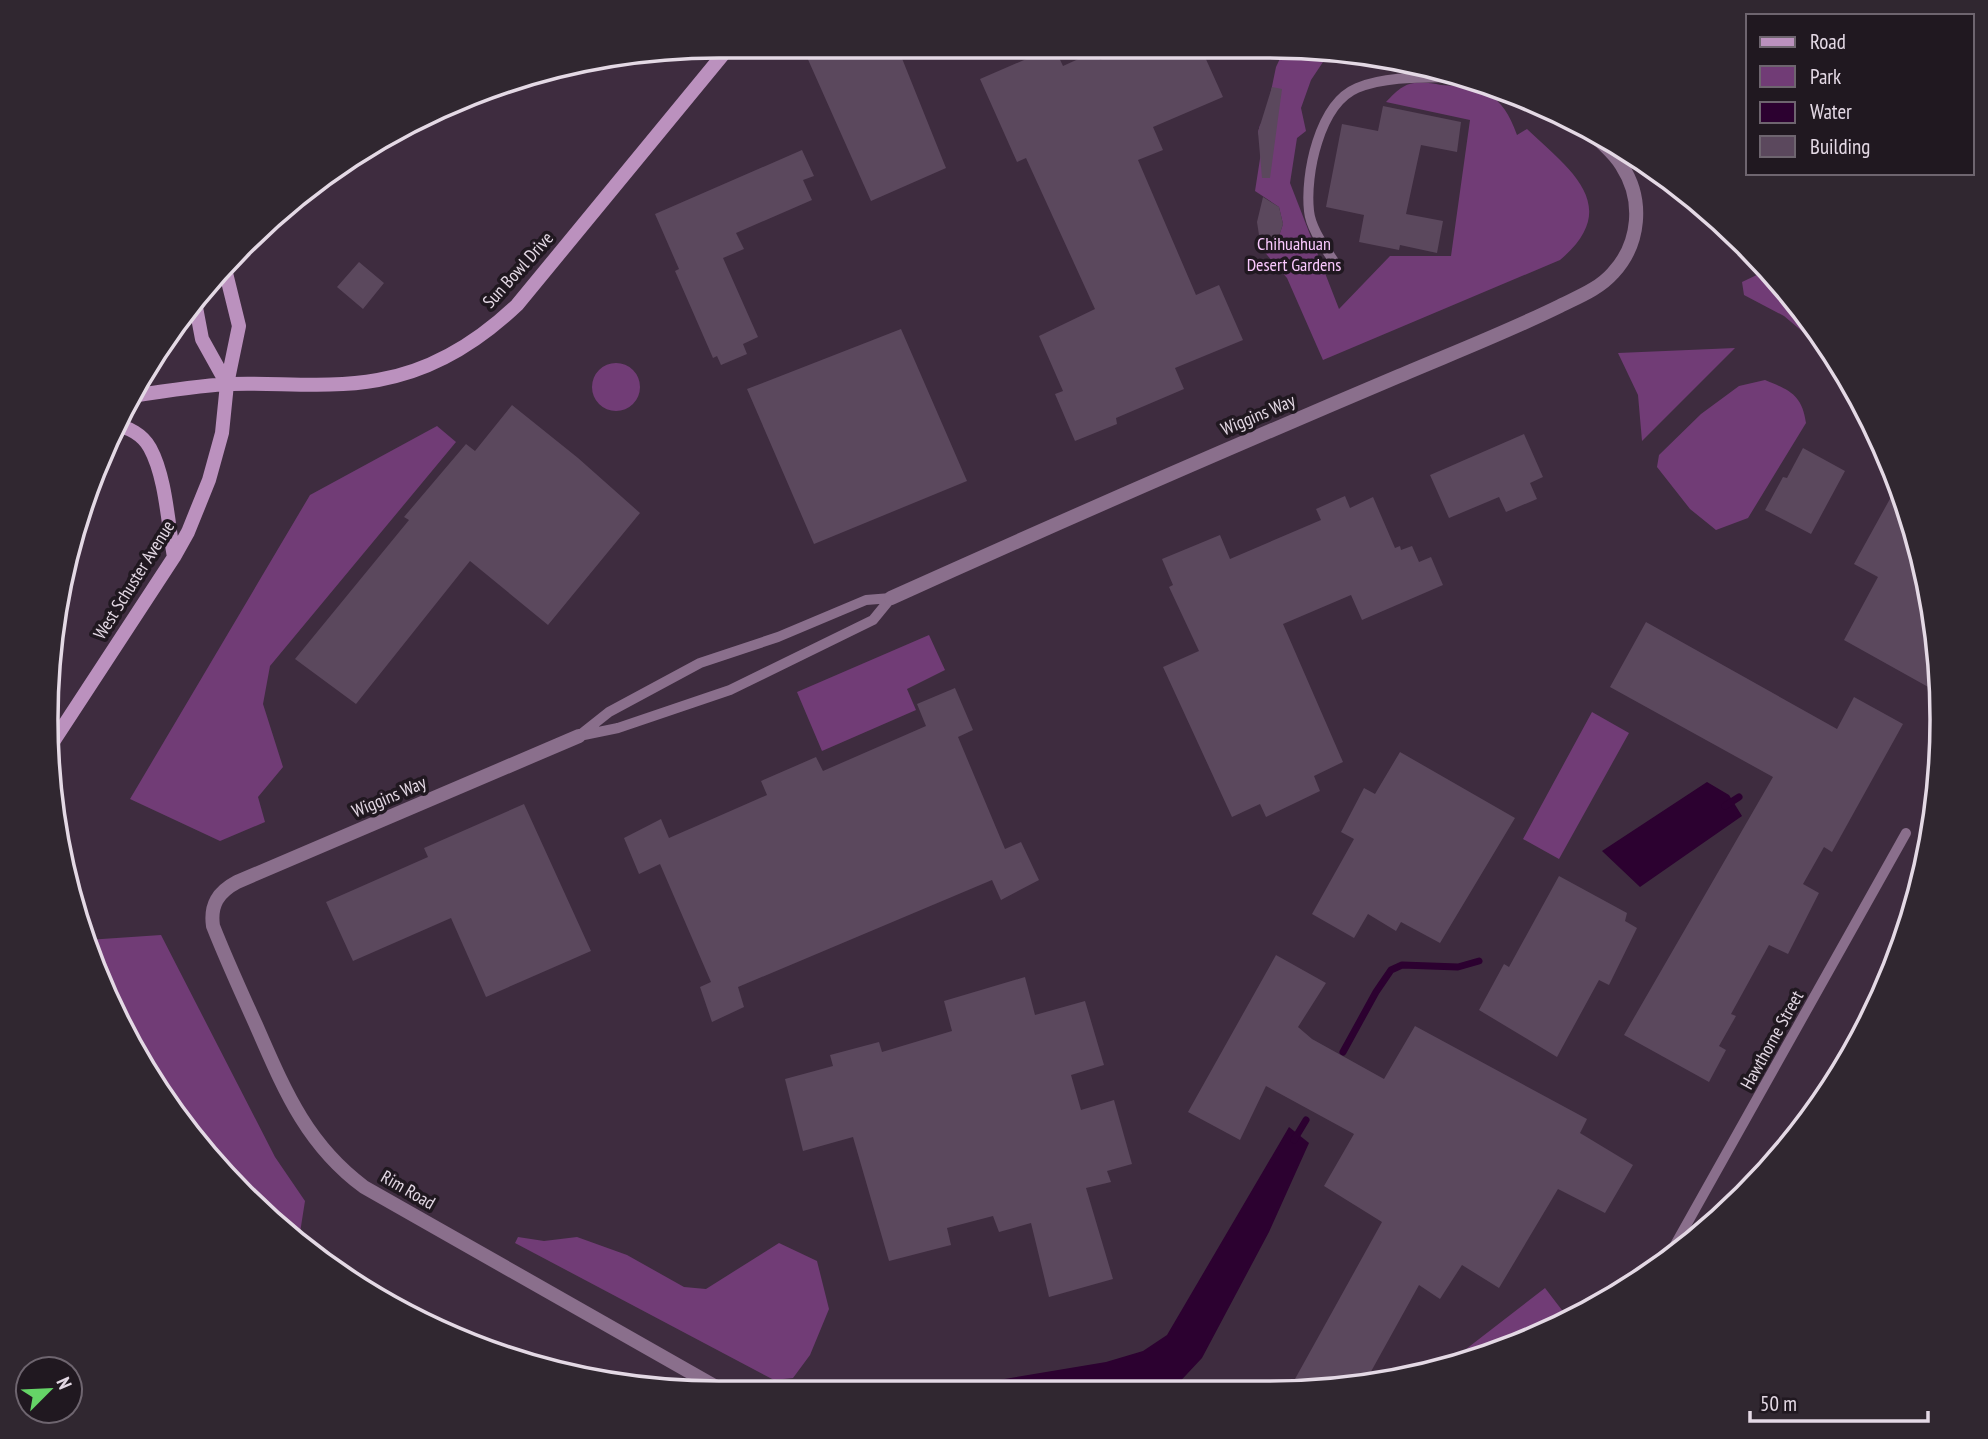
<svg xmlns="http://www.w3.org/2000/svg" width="1988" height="1439" font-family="'PT Sans Narrow',sans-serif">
  <rect width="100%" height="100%" fill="#3e2c3f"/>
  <path fill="#713c76" d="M 1285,48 L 1329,53 L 1311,80 L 1301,108 L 1306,131 L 1297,138 L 1290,183 L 1339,309 L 1390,256 L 1451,256 L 1470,120 L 1386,102 C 1391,97 1397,90 1403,87 C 1414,80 1429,83 1441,85 C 1483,88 1502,92 1517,135 L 1527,129 C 1569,169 1624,206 1560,260 L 1323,360 L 1287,278 L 1261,248 L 1277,242 L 1283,224 L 1279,207 L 1255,191 L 1262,146 L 1258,132 L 1260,125 L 1265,120 L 1276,67 Z
    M 1763,272 L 1803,309 L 1825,345 L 1803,332 L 1784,316 L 1744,295 L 1742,282 Z
    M 1735,348 L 1642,441 L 1638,395 L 1618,353 Z
    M592 387a24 24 0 1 1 48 0a24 24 0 1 1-48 0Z
    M 1765,380 C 1789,390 1802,394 1806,423 L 1748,518 L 1716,530 L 1690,509 L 1657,467 L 1659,455 L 1701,414 L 1739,386 Z
    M 437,426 L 456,442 L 270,666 L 263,704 L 283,767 L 258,797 L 265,822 L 220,841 L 130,799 L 310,495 Z
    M 929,635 L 945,670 L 907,689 L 916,710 L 822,751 L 797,692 Z
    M 1592,712 L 1629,733 L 1559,859 L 1523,839 Z
    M 161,935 L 275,1157 L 305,1201 L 299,1239 L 295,1241 L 185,1130 L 97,977 L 87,940 Z
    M 518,1237 L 544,1241 L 577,1237 L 627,1255 L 684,1287 L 706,1289 L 779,1243 L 817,1261 L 829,1309 L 810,1355 L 793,1378 L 774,1380 L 515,1243 Z
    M 1545,1288 L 1568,1318 L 1527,1342 L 1448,1363 Z"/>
  <path fill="#2c0130" d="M 1707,782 L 1729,795 L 1742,816 L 1640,887 L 1602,851 Z
    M 1289,1127 L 1309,1143 L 1269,1232 L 1202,1358 L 1173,1389 L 939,1390 L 1106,1362 L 1143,1351 L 1167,1335 Z"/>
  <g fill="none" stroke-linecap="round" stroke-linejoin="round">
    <path stroke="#2c0130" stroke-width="7" d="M 1725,806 L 1739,797
      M 1343,1052 L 1376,992 L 1391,970 L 1402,965 L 1458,967 L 1479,961
      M 1294,1140 L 1306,1120"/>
  </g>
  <path fill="#5b485d" d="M 802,46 L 897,46 L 946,168 L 871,201 Z
    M 1133,46 L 1200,46 L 1223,97 L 1153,127 L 1163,150 L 1138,160 L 1196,295 L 1219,285 L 1243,340 L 1175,368 L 1184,389 L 1116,418 L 1117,424 L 1075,441 L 1055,394 L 1063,391 L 1039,336 L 1095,309 L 1026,158 L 1017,162 L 980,79 L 1054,47 L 1063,66 L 1096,51 L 1100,60 Z
    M 1272,87 L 1282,89 L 1270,178 L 1262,178 L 1258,132 Z
    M 1383,106 L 1461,122 L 1457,152 L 1421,145 L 1406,214 L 1443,221 L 1437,253 L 1400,245 L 1399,250 L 1359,242 L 1364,215 L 1326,207 L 1342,124 L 1378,131 Z
    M 802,150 L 814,176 L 803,180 L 812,200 L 736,233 L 744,249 L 723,258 L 758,337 L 743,344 L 747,354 L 721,365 L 717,356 L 713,358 L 675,271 L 679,269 L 655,214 Z
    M 1263,197 L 1279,207 L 1283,224 L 1277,242 L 1261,248 L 1257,222 Z
    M 359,262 L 384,283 L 363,309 L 337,287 Z
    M 901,329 L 967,481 L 814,544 L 747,389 Z
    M 512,405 L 578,458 L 640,513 L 548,625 L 470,561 L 356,704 L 295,659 L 409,520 L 404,517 L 466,444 L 475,451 Z
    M 1524,434 L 1543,477 L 1530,483 L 1537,499 L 1506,512 L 1499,497 L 1449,518 L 1430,475 Z
    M 1803,448 L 1845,471 L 1811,534 L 1765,510 L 1783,477 L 1787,478 Z
    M 1345,496 L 1350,508 L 1373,497 L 1395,548 L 1400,546 L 1401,550 L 1412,546 L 1419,562 L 1431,557 L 1443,585 L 1362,620 L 1351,595 L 1283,624 L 1343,762 L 1314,776 L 1320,791 L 1266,817 L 1260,804 L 1232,817 L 1163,667 L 1199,651 L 1169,587 L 1173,585 L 1162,559 L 1220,535 L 1230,559 L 1321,520 L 1316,509 Z
    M 1891,497 L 1904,505 L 1919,545 L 1940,669 L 1930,688 L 1844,640 L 1878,577 L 1854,564 Z
    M 1646,622 L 1837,729 L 1854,697 L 1903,724 L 1832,852 L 1824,847 L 1803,884 L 1819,893 L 1788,954 L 1769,945 L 1731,1014 L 1736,1016 L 1719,1046 L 1726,1050 L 1709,1082 L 1624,1035 L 1773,777 L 1610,687 Z
    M 955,688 L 973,730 L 958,737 L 1005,849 L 1021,842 L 1039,880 L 1001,900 L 992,880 L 738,987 L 744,1007 L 712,1022 L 700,987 L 711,982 L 660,864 L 639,874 L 624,838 L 661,819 L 669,838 L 767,795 L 761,781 L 816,757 L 823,771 L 926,726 L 917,704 Z
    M 1400,752 L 1515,818 L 1440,943 L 1401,922 L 1396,931 L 1368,914 L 1354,938 L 1312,914 L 1354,839 L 1341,832 L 1364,788 L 1375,794 Z
    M 524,804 L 591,951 L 486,997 L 451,918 L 353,961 L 326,902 L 428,857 L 424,848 Z
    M 1559,876 L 1627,913 L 1625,921 L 1637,928 L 1609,985 L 1599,980 L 1557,1057 L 1479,1010 L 1504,964 L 1509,967 Z
    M 1276,955 L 1326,983 L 1298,1027 L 1312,1039 L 1384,1079 L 1415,1026 L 1587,1119 L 1580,1133 L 1633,1165 L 1605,1213 L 1558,1189 L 1499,1288 L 1462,1265 L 1440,1299 L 1419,1285 L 1363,1386 L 1357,1388 L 1290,1388 L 1382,1222 L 1324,1186 L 1354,1134 L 1266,1086 L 1240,1140 L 1188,1112 Z
    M 1025,977 L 1035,1015 L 1085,1001 L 1104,1065 L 1071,1075 L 1081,1110 L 1114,1100 L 1132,1164 L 1107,1171 L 1111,1182 L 1086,1188 L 1113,1279 L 1049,1297 L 1031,1223 L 999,1232 L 993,1216 L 947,1228 L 951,1245 L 889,1261 L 853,1137 L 803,1151 L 785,1079 L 833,1066 L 830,1055 L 879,1042 L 882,1052 L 952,1031 L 944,1001 Z"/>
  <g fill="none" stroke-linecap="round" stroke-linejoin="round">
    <path stroke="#8a6f8c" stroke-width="10" d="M 1338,268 C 1328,251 1311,231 1309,211 C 1305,175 1319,104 1357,88 C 1389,75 1429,78 1463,77
      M 580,735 L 609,712 L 700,663 L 778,637 L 866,600 L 891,598
      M 579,736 L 618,728 L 730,690 L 873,620 L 891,598
      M 1666,1261 L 1906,833"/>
    <path stroke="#8a6f8c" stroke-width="14" d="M 891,598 C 1059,522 1229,448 1399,376 C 1453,353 1507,332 1560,306 C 1578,297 1599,289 1613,273 C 1640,244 1644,200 1622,166 C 1616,155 1606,147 1597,138
      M 579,736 L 237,882 C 218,892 210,905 213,926 C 226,959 241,992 256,1025 C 284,1089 306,1144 364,1187 L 725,1392"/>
    <path stroke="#bb91be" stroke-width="14" d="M 195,302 L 202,339 L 227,384
      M 132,396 C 164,391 196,386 228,384 C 277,382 328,389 378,380 C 431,371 478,342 517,305 L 730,46
      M 114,426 C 128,426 143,435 150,448 C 166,477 168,525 174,557
      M 53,742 L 174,557 L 188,532 L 209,480 L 222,433 L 227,384 L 239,326 L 224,265"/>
  </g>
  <g text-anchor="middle" stroke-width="7" stroke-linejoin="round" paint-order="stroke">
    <g font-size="18" fill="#fac9fe" stroke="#201820">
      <text x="1294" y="250">Chihuahuan<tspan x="1294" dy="21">Desert Gardens</tspan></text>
    </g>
    <g font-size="18" fill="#e4d9e5" stroke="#201820">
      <text transform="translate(518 270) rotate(-48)" y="6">Sun Bowl Drive</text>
      <text transform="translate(1258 415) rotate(-23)" y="6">Wiggins Way</text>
      <text transform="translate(134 580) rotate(-58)" y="6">West Schuster Avenue</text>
      <text transform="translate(389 797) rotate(-23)" y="6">Wiggins Way</text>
      <text transform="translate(1772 1040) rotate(-61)" y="6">Hawthorne Street</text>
      <text transform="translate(408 1190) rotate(30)" y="6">Rim Road</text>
    </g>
  </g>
  <path d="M0 0H1988V1439H0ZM719 58H1269A661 661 0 0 1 1930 719V720A661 661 0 0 1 1269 1381H719A661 661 0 0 1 58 720V719A661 661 0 0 1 719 58Z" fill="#302730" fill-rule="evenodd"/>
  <path fill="none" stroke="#e4d9e5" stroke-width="3.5" d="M719 58H1269A661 661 0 0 1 1930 719V720A661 661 0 0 1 1269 1381H719A661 661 0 0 1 58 720V719A661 661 0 0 1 719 58Z"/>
  <rect x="1746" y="14" width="228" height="161" fill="#201820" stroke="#6e656f" stroke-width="2"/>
  <rect x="1760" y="37" width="35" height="10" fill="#bb91be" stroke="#6e656f" stroke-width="2"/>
  <text x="1810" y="49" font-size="21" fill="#e4d9e5">Road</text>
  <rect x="1760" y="66" width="35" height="21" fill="#713c76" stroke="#6e656f" stroke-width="2"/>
  <text x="1810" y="84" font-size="21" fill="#e4d9e5">Park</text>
  <rect x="1760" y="102" width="35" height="21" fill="#2c0130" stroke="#6e656f" stroke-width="2"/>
  <text x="1810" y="119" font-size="21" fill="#e4d9e5">Water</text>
  <rect x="1760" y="136" width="35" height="21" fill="#5b485d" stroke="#6e656f" stroke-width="2"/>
  <text x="1810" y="154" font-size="21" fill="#e4d9e5">Building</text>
  <g transform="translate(49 1390) rotate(66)"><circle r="33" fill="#201820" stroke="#6e656f" stroke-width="2"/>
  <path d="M0-5L12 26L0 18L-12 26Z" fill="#65d467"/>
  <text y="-10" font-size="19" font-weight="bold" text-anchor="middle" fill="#e4d9e5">N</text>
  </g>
  <path d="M1750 1411v10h178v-10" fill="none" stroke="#e4d9e5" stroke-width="3.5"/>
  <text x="1760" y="1411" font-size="21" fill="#e4d9e5" stroke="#201820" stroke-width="5" paint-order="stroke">50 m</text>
</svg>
